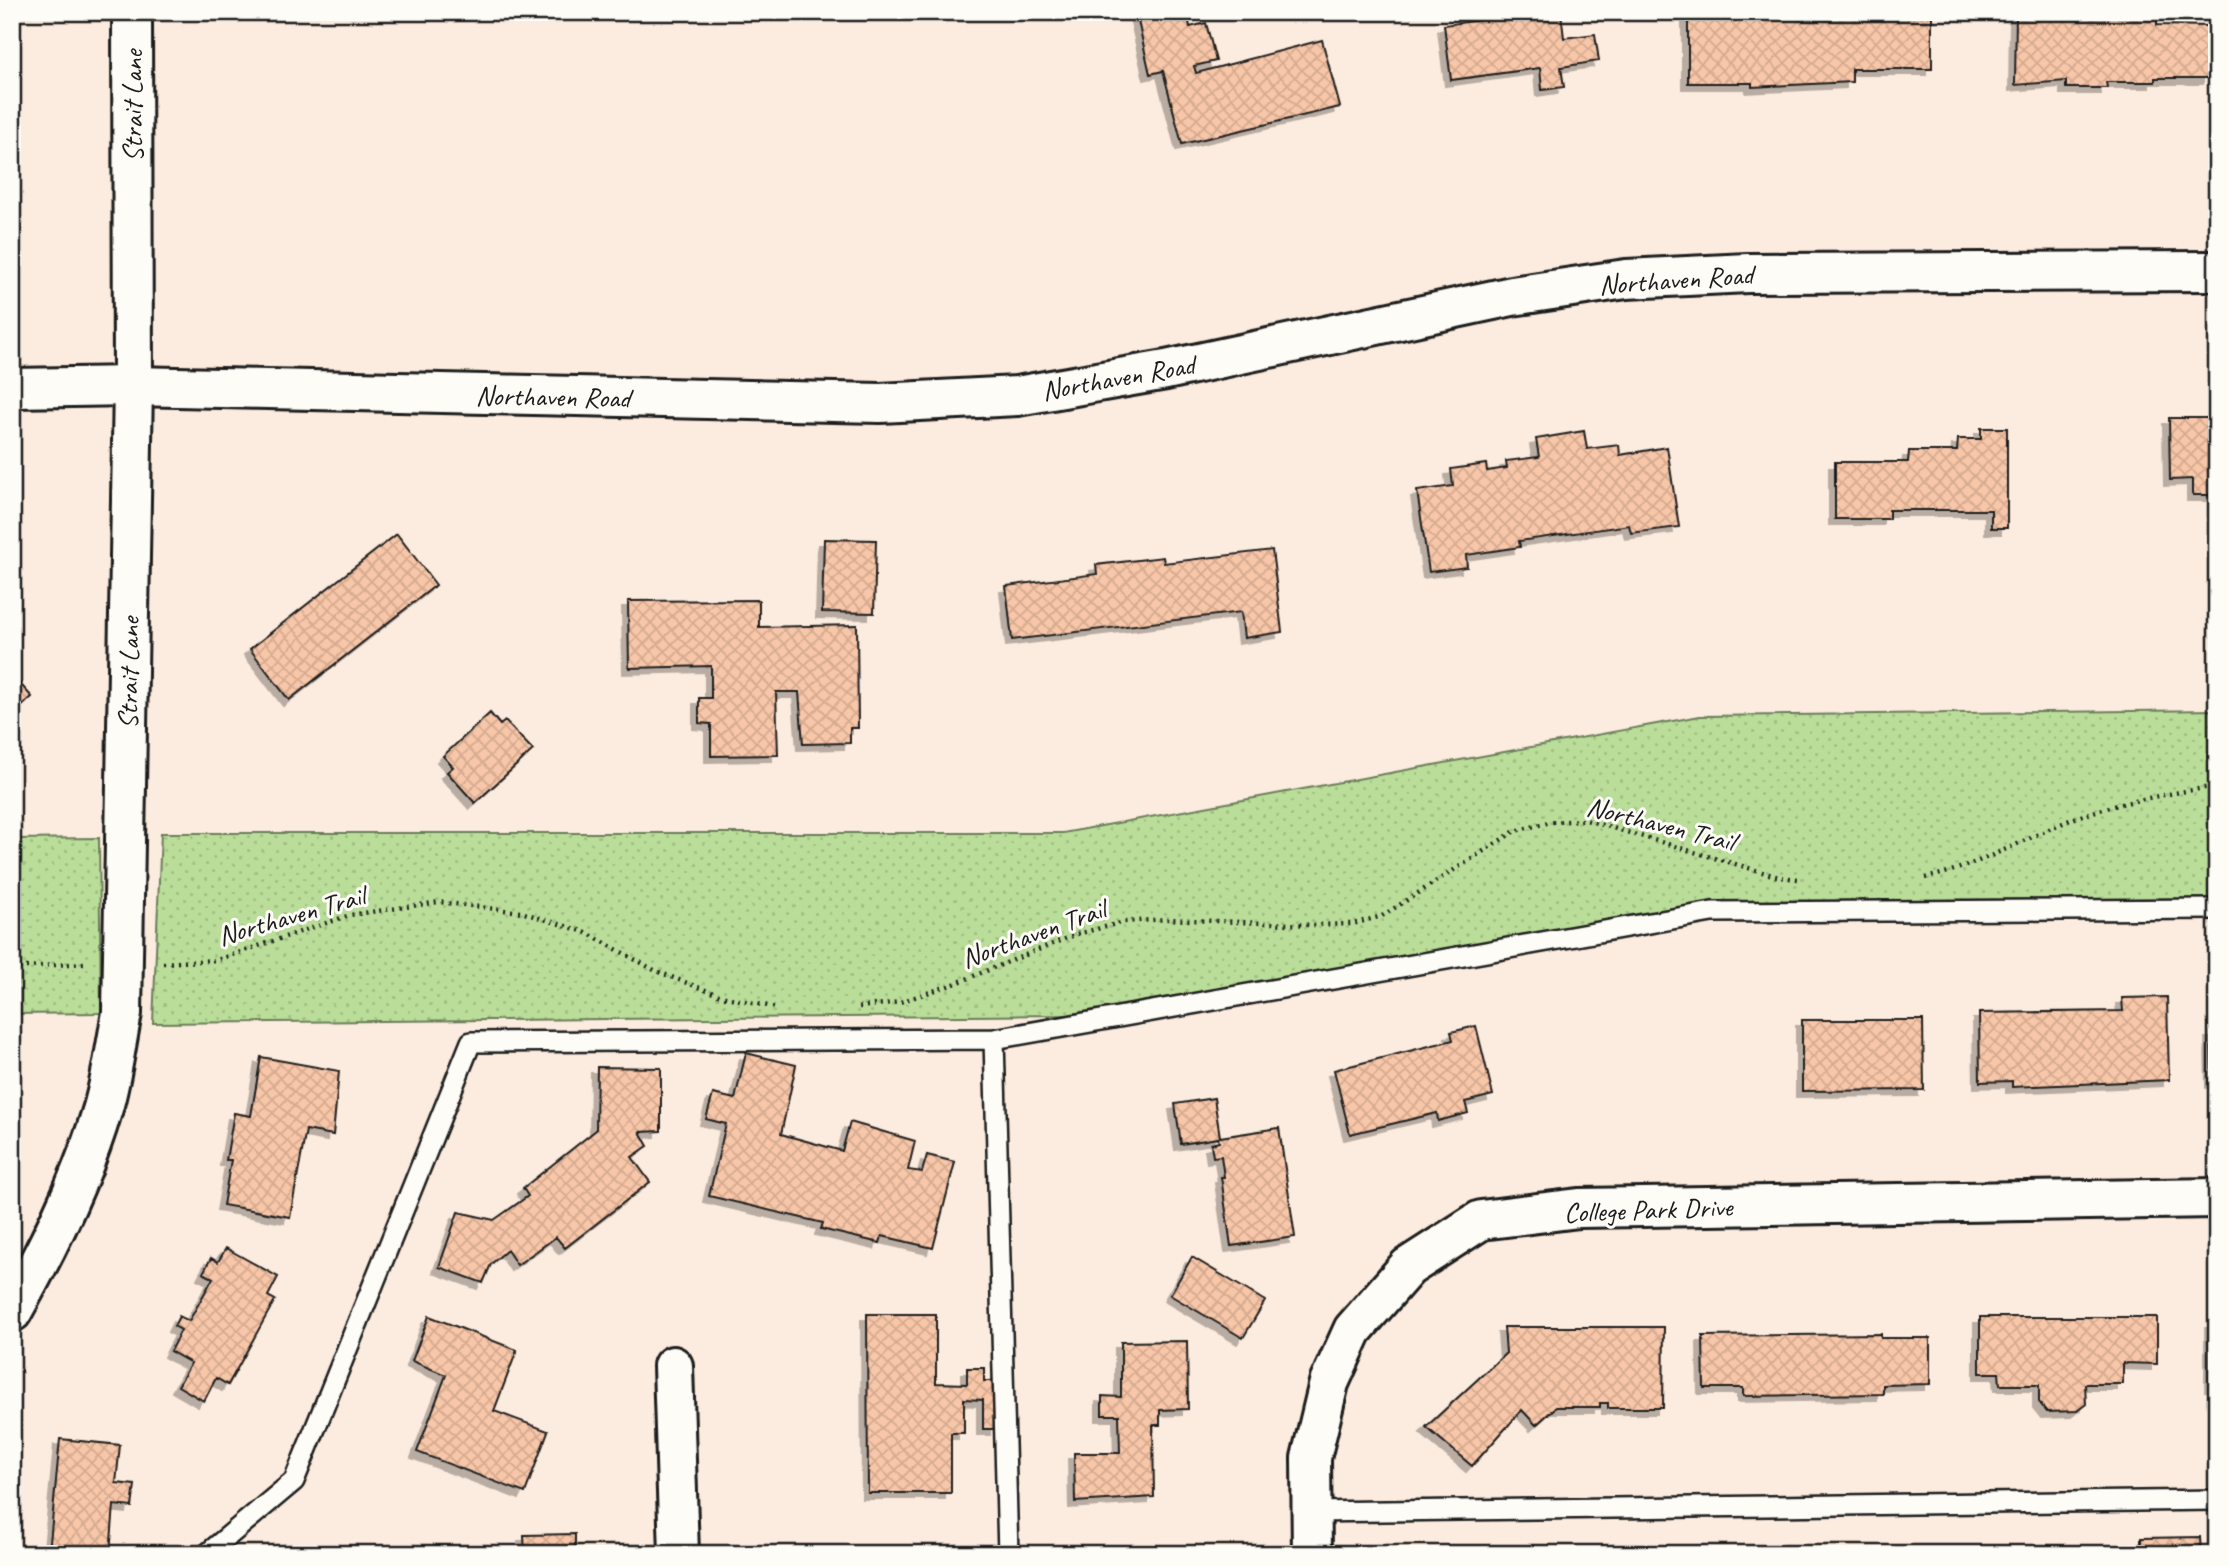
<svg xmlns="http://www.w3.org/2000/svg" width="2229" height="1566" font-family="Caveat,sans-serif">
  <defs>
    <pattern id="grass-dots" width="8" height="8" patternUnits="userSpaceOnUse" patternTransform="scale(1.75)"><rect width="8" height="8" fill="#bade99"/><path d="M2 2h.1M6 6h.1" fill="none" stroke="#9fbe83" stroke-width="1.8" stroke-linecap="round"/></pattern>
    <pattern id="building-cross-hatch" width="8" height="8" patternUnits="userSpaceOnUse" patternTransform="scale(1.75)"><rect width="8" height="8" fill="#f8c6a8"/><path d="M0 0l8 8M0 8l8-8" fill="none" stroke="#d4aa90"/></pattern>
    <filter id="shadow"><feDropShadow dx="-6" dy="6" stdDeviation="0" flood-color="#0004"/></filter>
  </defs>
  <rect width="100%" height="100%" fill="#fcecdf"/>
  <filter id="ink" filterUnits="userSpaceOnUse"><feTurbulence type="fractalNoise" baseFrequency=".0143" numOctaves="2"/><feDisplacementMap in="SourceGraphic" scale="14" xChannelSelector="R" yChannelSelector="G"/><feConvolveMatrix kernelMatrix="1 2 1 2 8 2 1 2 1" color-interpolation-filters="sRGB"/></filter>
  <g filter="url(#ink)">
    <path fill="url(#grass-dots)" stroke="#6b7d5a" stroke-width="2" d="M 2217,710 L 2217,900 L 1717,905 L 1071,1015 L 153,1023 L 161,833 L 1063,833 L 1700,716 Z
      M 99,838 L 101,1013 L 12,1014 L 12,839 Z"/>
    <path fill="url(#building-cross-hatch)" stroke="#1c1c1c" stroke-width="2" filter="url(#shadow)" d="M 1136,12 L 1187,12 L 1190,27 L 1206,23 L 1216,61 L 1194,66 L 1196,73 L 1322,40 L 1340,107 L 1182,144 L 1163,71 L 1150,74 Z
      M 1538,12 L 1567,12 L 1561,13 L 1564,38 L 1595,34 L 1599,61 L 1561,67 L 1564,87 L 1542,90 L 1540,68 L 1451,80 L 1444,25 Z
      M 1688,12 L 1932,12 L 1932,69 L 1852,69 L 1852,82 L 1752,87 L 1752,83 L 1688,83 Z
      M 2016,12 L 2157,12 L 2157,25 L 2210,26 L 2209,78 L 2155,78 L 2155,82 L 2106,82 L 2107,88 L 2066,88 L 2066,81 L 2015,85 Z
      M 2169,418 L 2214,418 L 2214,438 L 2217,438 L 2217,495 L 2193,495 L 2193,479 L 2170,480 Z
      M 1981,428 L 2007,428 L 2007,528 L 1991,528 L 1991,510 L 1889,510 L 1889,519 L 1835,519 L 1835,462 L 1908,462 L 1909,451 L 1957,451 L 1958,439 L 1981,439 Z
      M 1584,431 L 1587,449 L 1619,445 L 1620,455 L 1667,447 L 1679,527 L 1631,533 L 1629,525 L 1519,541 L 1520,547 L 1466,555 L 1467,567 L 1429,572 L 1417,491 L 1453,486 L 1451,469 L 1486,464 L 1487,471 L 1507,468 L 1506,461 L 1539,457 L 1536,439 Z
      M 397,534 L 436,585 L 289,700 L 250,649 Z
      M 824,539 L 876,540 L 874,613 L 822,612 Z
      M 1272,550 L 1282,632 L 1244,638 L 1241,612 L 1012,640 L 1006,586 L 1097,574 L 1096,565 L 1163,557 L 1164,563 Z
      M 759,600 L 759,627 L 857,625 L 858,728 L 850,728 L 850,743 L 803,744 L 799,692 L 776,692 L 778,755 L 711,756 L 711,724 L 699,723 L 699,698 L 711,698 L 711,666 L 629,668 L 628,601 Z
      M 12,675 L 32,697 L 12,715 Z
      M 490,713 L 500,725 L 505,721 L 533,750 L 475,803 L 447,772 L 453,767 L 443,756 Z
      M 2167,997 L 2169,1080 L 2012,1087 L 2012,1081 L 1980,1082 L 1979,1013 L 2123,1011 L 2122,998 Z
      M 1802,1020 L 1923,1020 L 1924,1090 L 1802,1091 Z
      M 1476,1026 L 1493,1095 L 1465,1102 L 1468,1113 L 1438,1121 L 1437,1113 L 1350,1134 L 1334,1070 L 1453,1040 L 1451,1032 Z
      M 2211,1032 L 2217,1032 L 2217,1082 L 2212,1082 Z
      M 746,1053 L 796,1065 L 781,1134 L 842,1151 L 850,1122 L 915,1141 L 908,1170 L 922,1172 L 927,1155 L 955,1162 L 933,1248 L 882,1236 L 880,1243 L 821,1229 L 823,1223 L 709,1196 L 726,1124 L 706,1119 L 713,1094 L 735,1099 Z
      M 261,1057 L 339,1071 L 333,1135 L 306,1130 L 290,1217 L 223,1205 L 231,1160 L 226,1160 L 234,1113 L 251,1116 Z
      M 597,1067 L 661,1068 L 661,1131 L 640,1132 L 648,1146 L 632,1157 L 650,1182 L 565,1248 L 556,1237 L 517,1265 L 507,1250 L 491,1264 L 483,1283 L 439,1267 L 458,1212 L 494,1220 L 528,1196 L 523,1188 L 596,1130 Z
      M 1214,1098 L 1220,1137 L 1279,1128 L 1295,1237 L 1231,1246 L 1221,1177 L 1224,1177 L 1221,1156 L 1213,1157 L 1211,1144 L 1219,1142 L 1218,1138 L 1181,1144 L 1175,1104 Z
      M 226,1248 L 278,1277 L 268,1296 L 275,1300 L 228,1385 L 216,1378 L 204,1401 L 178,1386 L 191,1363 L 170,1351 L 181,1330 L 174,1326 L 179,1316 L 189,1321 L 213,1278 L 203,1273 L 211,1258 L 218,1262 Z
      M 1192,1257 L 1265,1301 L 1243,1338 L 1170,1295 Z
      M 867,1314 L 936,1314 L 936,1383 L 967,1384 L 967,1368 L 984,1368 L 984,1381 L 997,1381 L 996,1429 L 983,1429 L 983,1400 L 964,1399 L 964,1433 L 951,1433 L 951,1493 L 868,1493 Z
      M 429,1316 L 517,1350 L 494,1411 L 548,1431 L 525,1493 L 417,1452 L 446,1375 L 412,1361 Z
      M 1980,1317 L 2157,1317 L 2157,1364 L 2123,1363 L 2123,1384 L 2085,1384 L 2086,1404 L 2077,1411 L 2047,1412 L 2039,1402 L 2039,1385 L 2000,1385 L 1999,1373 L 1980,1373 Z
      M 2211,1322 L 2217,1322 L 2217,1385 L 2211,1385 Z
      M 1504,1327 L 1664,1327 L 1663,1408 L 1608,1408 L 1608,1403 L 1600,1403 L 1600,1407 L 1556,1407 L 1536,1425 L 1522,1410 L 1472,1466 L 1426,1427 L 1506,1353 Z
      M 1881,1334 L 1881,1338 L 1930,1338 L 1930,1384 L 1883,1385 L 1883,1394 L 1743,1396 L 1743,1388 L 1704,1388 L 1703,1336 Z
      M 1187,1341 L 1188,1409 L 1160,1410 L 1160,1425 L 1153,1425 L 1154,1497 L 1075,1502 L 1074,1453 L 1120,1453 L 1119,1415 L 1102,1415 L 1102,1396 L 1121,1397 L 1121,1342 Z
      M 60,1439 L 120,1445 L 116,1483 L 135,1485 L 132,1507 L 114,1505 L 110,1554 L 49,1553 Z
      M 575,1534 L 575,1554 L 525,1554 L 524,1535 Z
      M 2200,1537 L 2201,1554 L 2141,1554 L 2141,1538 Z"/>
    <g fill="none" stroke-linecap="round" stroke-linejoin="round">
      <g stroke="#1c1c1c" stroke-width="24">
        <path id="lane" d="M 1311,1512 L 2217,1500
          M 207,1554 L 294,1481 L 471,1042 L 994,1039
          M 1008,1554 L 994,1039 L 1712,912 L 2217,909"/>
      </g>
      <g stroke="#1c1c1c" stroke-width="44">
        <path id="street" d="M 12,1312 C 49,1247 82,1180 103,1108 C 112,1077 116,1044 122,1013 L 133,386 L 132,12
          M 673,1366 L 679,1554
          M 1312,1554 L 1311,1458 L 1329,1383 L 1353,1330 L 1408,1267 L 1481,1220 L 1579,1208 L 2217,1198"/>
      </g>
      <g stroke="#1c1c1c" stroke-width="44">
        <path id="secondary" d="M 12,388 L 133,386 L 880,403 L 1017,396 L 1166,370 L 1512,296 L 1626,279 L 1748,273 L 2217,271"/>
      </g>
      <path stroke="#1c1c1c" stroke-width="4.5" stroke-dasharray="2 5" stroke-linecap="butt" d="M 1925,878 C 1976,867 2022,840 2070,820 C 2117,802 2167,794 2217,786
        M 163,963 L 217,960 L 350,915 L 439,902 L 521,912 L 585,932 L 656,971 L 721,996 L 777,1008
        M 12,968 L 84,963
        M 859,1007 L 900,1002 L 954,984 L 1077,934 L 1124,922 L 1167,919 L 1313,925 L 1353,924 L 1382,916 L 1515,831 L 1551,822 L 1586,820 L 1779,877 L 1798,879"/>
      <use href="#lane" stroke="#fdfcf7" stroke-width="19"/>
      <use href="#street" stroke="#fdfcf7" stroke-width="38"/>
      <use href="#secondary" stroke="#fdfcf7" stroke-width="38"/>
    </g>
  </g>
  <g text-anchor="middle" stroke-width="6" stroke-linejoin="round" paint-order="stroke">
    <g font-size="28" fill="#1c1c1c" stroke="#fdfcf7">
      <text transform="translate(132 106) rotate(-90)" y="10">Strait Lane</text>
      <text transform="translate(1676 279) rotate(-4)" y="10">Northaven Road</text>
      <text transform="translate(1118 377) rotate(-10)" y="10">Northaven Road</text>
      <text transform="translate(553 396) rotate(1)" y="10">Northaven Road</text>
      <text transform="translate(128 673) rotate(-89)" y="10">Strait Lane</text>
      <text transform="translate(1661 823) rotate(14)" y="10">Northaven Trail</text>
      <text transform="translate(291 915) rotate(-16)" y="10">Northaven Trail</text>
      <text transform="translate(1033 933) rotate(-20)" y="10">Northaven Trail</text>
      <text transform="translate(1648 1209) rotate(-2)" y="10">College Park Drive</text>
    </g>
  </g>
  <rect width="2229" height="1566" fill="none" stroke="#fdfcf7" stroke-width="42"/>
  <rect x="21" y="21" width="2187" height="1524" fill="none" stroke="#1c1c1c" stroke-width="2.5" filter="url(#ink)"/>
</svg>
